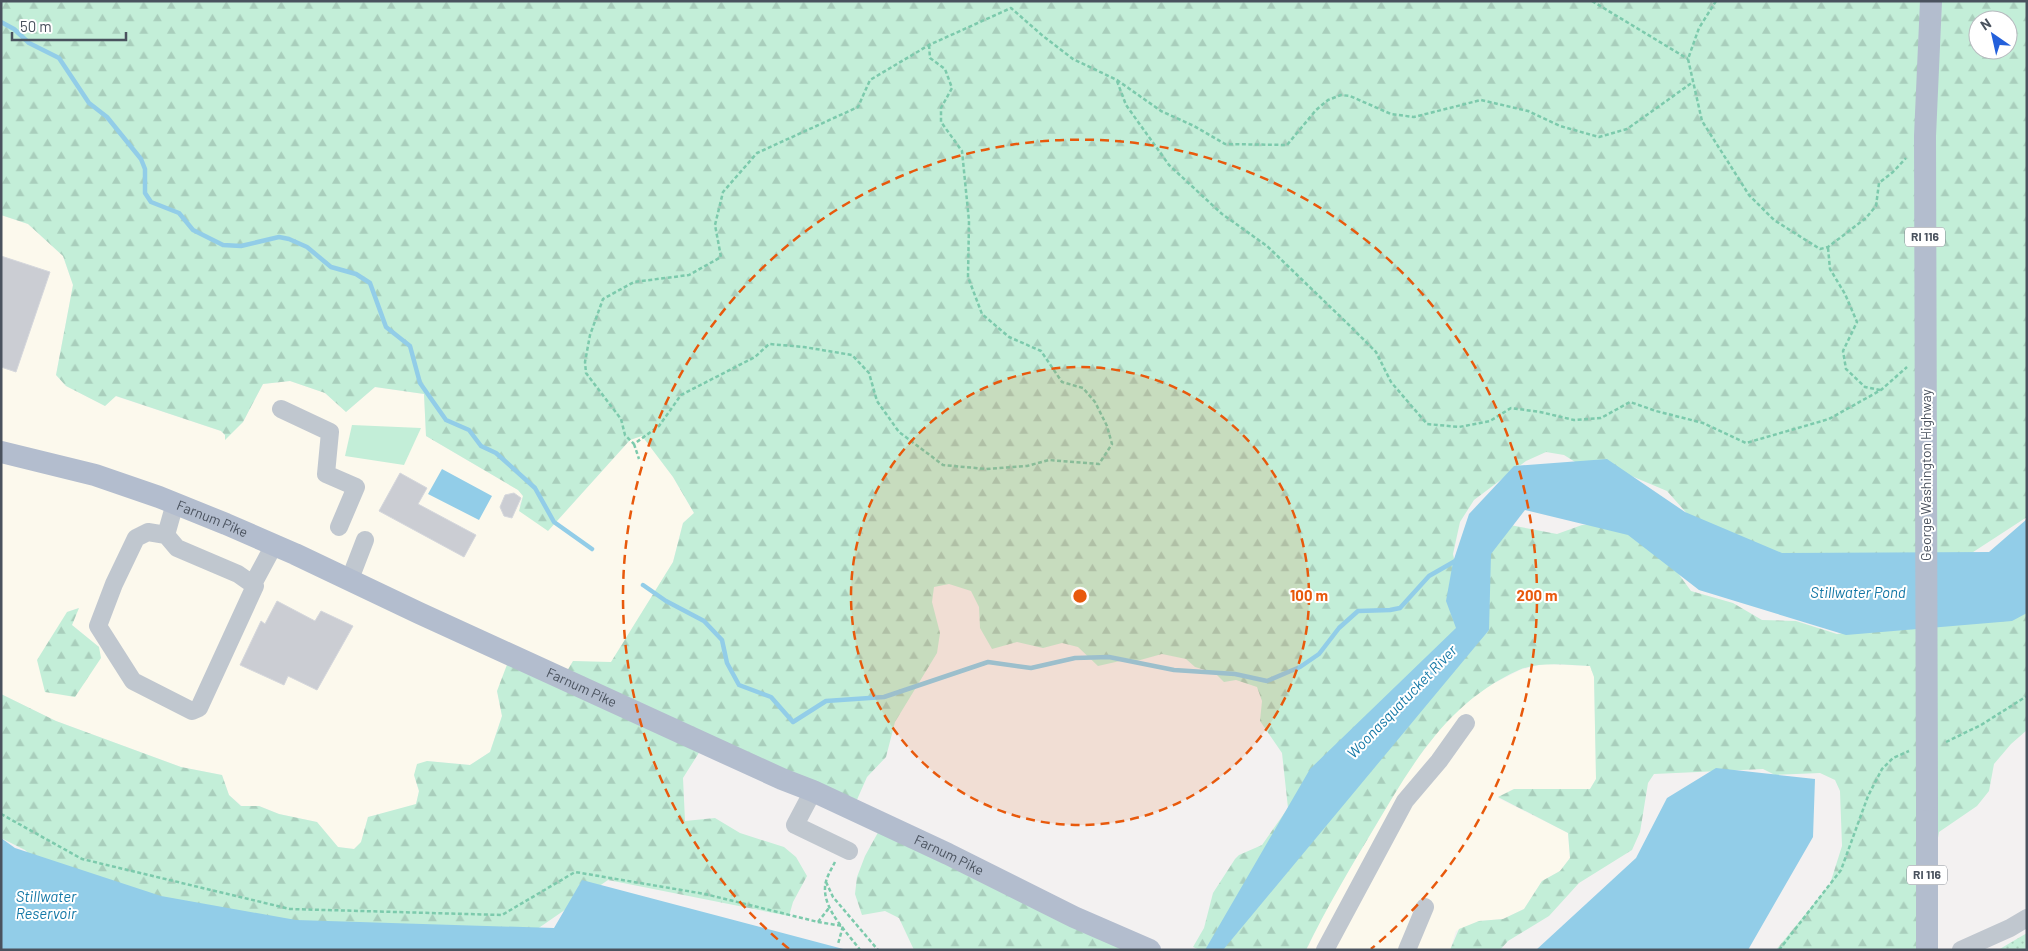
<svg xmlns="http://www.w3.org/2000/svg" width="2028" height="951" font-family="Barlow,sans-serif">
  <defs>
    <pattern id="grass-dots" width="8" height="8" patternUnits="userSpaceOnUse" patternTransform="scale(1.25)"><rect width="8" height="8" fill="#c3eed8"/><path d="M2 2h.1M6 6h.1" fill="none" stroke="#a9cebc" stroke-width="1.8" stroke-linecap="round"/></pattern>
    <pattern id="forest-firs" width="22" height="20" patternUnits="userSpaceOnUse" patternTransform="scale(1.25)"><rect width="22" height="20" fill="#c3eed8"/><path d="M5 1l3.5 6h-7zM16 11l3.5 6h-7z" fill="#a9cebc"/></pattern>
  </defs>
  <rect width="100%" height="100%" fill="#f3f1f1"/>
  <path fill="#fcf9ed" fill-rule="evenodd" d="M 1,215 L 28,224 L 63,256 L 73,285 L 56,375 L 66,386 L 105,406 L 115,396 L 221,431 L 225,435 L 225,439 L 243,422 L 263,384 L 290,381 L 325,393 L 346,412 L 375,387 L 424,394 L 426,436 L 518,490 L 523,496 L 519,506 L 548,531 L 630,440 L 642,435 L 673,477 L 694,513 L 683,523 L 673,562 L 611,663 L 573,661 L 563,678 L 497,691 L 502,716 L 490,752 L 470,765 L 427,761 L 414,775 L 419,791 L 416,805 L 368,817 L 361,843 L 354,849 L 338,847 L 317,822 L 279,814 L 259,806 L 242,806 L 229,795 L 222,775 L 181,767 L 56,721 L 1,694 ZM 78,608 L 72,625 L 99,647 L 75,697 L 67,612 Z
    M 1543,664 L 1590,666 L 1594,676 L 1596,779 L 1590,789 L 1514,789 L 1498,798 L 1568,833 L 1570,858 L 1560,871 L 1542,881 L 1524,909 L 1503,919 L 1479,921 L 1456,931 L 1450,950 L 1306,950 L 1329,904 L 1408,771 L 1445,722 L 1481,690 L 1520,670 Z"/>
  <path fill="url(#grass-dots)" d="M 2027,933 L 2027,950 L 1998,950 Z"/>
  <path fill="url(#forest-firs)" fill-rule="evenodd" d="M 1,1 L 2027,1 L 2027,517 L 1967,556 L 1882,576 L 1714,544 L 1667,491 L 1629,475 L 1580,465 L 1564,455 L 1546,452 L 1526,461 L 1474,500 L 1460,522 L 1453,554 L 1459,581 L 1498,534 L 1510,525 L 1557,534 L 1582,525 L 1620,523 L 1654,540 L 1691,591 L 1733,603 L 1762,620 L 1796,621 L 1837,634 L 1910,624 L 2027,586 L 2027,730 L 2011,744 L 1994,764 L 1989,791 L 1977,806 L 1939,832 L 1932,873 L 1930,950 L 1776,950 L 1830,884 L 1842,846 L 1840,791 L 1835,780 L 1820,773 L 1775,775 L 1763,769 L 1654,774 L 1648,783 L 1640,832 L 1632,850 L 1579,883 L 1549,916 L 1508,941 L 1500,950 L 1450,950 L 1459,929 L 1479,921 L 1503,919 L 1524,909 L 1542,881 L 1560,871 L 1570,858 L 1568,833 L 1498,797 L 1514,789 L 1590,789 L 1596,779 L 1594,677 L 1590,666 C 1567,665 1541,661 1519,670 C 1447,702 1411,766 1373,830 C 1349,870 1326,909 1306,950 L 1200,950 L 1193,947 L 1204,928 L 1213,893 L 1235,859 L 1239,855 L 1262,845 L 1288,808 L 1282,753 L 1260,721 L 1262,701 L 1257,687 L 1236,680 L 1224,682 L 1215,673 L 1195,667 L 1186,659 L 1162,654 L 1133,662 L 1120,661 L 1098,666 L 1078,647 L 1062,643 L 1043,648 L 1017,642 L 992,649 L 980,628 L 979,607 L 971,591 L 949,584 L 934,587 L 932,602 L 940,633 L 937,653 L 895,722 L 886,757 L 867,777 L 852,811 L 563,678 L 573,661 L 611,662 L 673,562 L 683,523 L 694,513 L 673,477 L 642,436 L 630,440 L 548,531 L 519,511 L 523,496 L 518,490 L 426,436 L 424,394 L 375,387 L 346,412 L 325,393 L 290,381 L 263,384 L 243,422 L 225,440 L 225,435 L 221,431 L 116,396 L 105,406 L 66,386 L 56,375 L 73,285 L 63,256 L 28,224 L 1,215 ZM 1978,20 L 2008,20 L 2008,50 L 1978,50 Z
    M 79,608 L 72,625 L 99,647 L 101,658 L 75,697 L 45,692 L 37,660 L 67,612 Z
    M 508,662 L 700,751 L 683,778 L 685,821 L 715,818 L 740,833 L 784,847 L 796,857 L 807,876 L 793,902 L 789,916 L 608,880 L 530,934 L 278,929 L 40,864 L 25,850 L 1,838 L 1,694 L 56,721 L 181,767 L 222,775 L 229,795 L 241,806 L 259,806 L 279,814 L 317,822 L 338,847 L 354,849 L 361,842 L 368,817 L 416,804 L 419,791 L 414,775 L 417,764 L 427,761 L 470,765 L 490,752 L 502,716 L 497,691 Z
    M 881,827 L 1152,950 L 914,950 L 899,918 L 885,911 L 862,915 L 855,894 L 857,877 L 865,856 Z"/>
  <path fill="#c3eed8" d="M 352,425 L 421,428 L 404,465 L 345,456 Z"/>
  <path fill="#92cde8" d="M 1607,459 L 1685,512 L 1782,553 L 1989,552 L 2027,519 L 2027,613 L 2012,621 L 1846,635 L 1699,590 L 1628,535 L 1525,510 L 1491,554 L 1489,630 L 1223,950 L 1205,950 L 1310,769 L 1456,628 L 1446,601 L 1453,562 L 1469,514 L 1514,466 Z
    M 442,469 L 492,496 L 479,520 L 428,494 Z
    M 1716,768 L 1815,779 L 1813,837 L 1748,950 L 1536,950 L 1636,858 L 1667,798 Z
    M 1,838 L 15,848 L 161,896 L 296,920 L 554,928 L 582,880 L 847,950 L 1,950 Z"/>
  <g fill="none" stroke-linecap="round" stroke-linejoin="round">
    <path stroke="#92cde8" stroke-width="4.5" d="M 1,22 L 14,29 L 29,43 L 59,58 L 89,103 L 107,117 L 141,159 L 145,169 L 145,193 L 151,202 L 179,213 L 193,230 L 223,245 L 241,246 L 279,237 L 289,239 L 307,247 L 331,267 L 356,274 L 370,283 L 386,327 L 410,346 L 420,383 L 446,420 L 469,430 L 481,446 L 496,453 L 535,488 L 554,522 L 592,549
      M 643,585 L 666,601 L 704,621 L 722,640 L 727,663 L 739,685 L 771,697 L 793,722 L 826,701 L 884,697 L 988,662 L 1031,668 L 1075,658 L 1109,657 L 1174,670 L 1235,674 L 1267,681 L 1300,667 L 1319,654 L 1339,628 L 1358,611 L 1390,610 L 1400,608 L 1429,576 L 1457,560"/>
  </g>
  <path fill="#cbcdd3" stroke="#d5d7dc" d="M 1,256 L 50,272 L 16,372 L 1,367 Z
    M 400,473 L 427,488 L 418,504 L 476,535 L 464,557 L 379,511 Z
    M 514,493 L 521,498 L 512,518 L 504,516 L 500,507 L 505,495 Z
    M 277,601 L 315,621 L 321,611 L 353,626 L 317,690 L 288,676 L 284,685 L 240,665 L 261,621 L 265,624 Z"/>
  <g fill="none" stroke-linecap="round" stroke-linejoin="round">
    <path stroke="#7ccaac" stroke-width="2.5" stroke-dasharray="4 2.5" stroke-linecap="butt" d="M 1592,1 L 1688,59
      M 1716,1 L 1699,28 L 1688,59 L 1702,121 L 1749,195 L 1774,220 L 1820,249 L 1828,247 L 1866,218 L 1876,206 L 1879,183 L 1893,172 L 1906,158
      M 929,45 L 930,58 L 945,69 L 952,88 L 941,108 L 941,122 L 962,151 L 969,221 L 968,277 L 982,314 L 1009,337 L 1041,351 L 1062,382 L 1083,388 L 1095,402 L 1107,426 L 1112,444 L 1099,464 L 1049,460 L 1027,466 L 986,469 L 943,465 L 899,432 L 877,401 L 869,373 L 852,355 L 804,347 L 769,344 L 755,357 L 681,395 L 659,426 L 634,444 L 625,435 L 621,419 L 586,373 L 585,362 L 590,335 L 603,299 L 634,282 L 689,275 L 721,257 L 715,225 L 723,192 L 757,153 L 858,107 L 870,80 L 929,45 L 1011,8 L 1043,36 L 1073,59 L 1117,80 L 1161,111 L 1194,126 L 1225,144 L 1287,145 L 1316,110 L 1328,100 L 1341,95 L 1350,96 L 1391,114 L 1414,117 L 1481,100 L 1528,111 L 1560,126 L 1599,137 L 1627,129 L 1693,82
      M 1117,81 L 1126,105 L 1169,165 L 1222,214 L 1267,246 L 1346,322 L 1376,352 L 1391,382 L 1427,424 L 1459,427 L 1490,421 L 1511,408 L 1540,412 L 1574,420 L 1601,418 L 1630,402 L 1656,411 L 1703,423 L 1746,443 L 1829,419 L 1881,390 L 1907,367
      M 1828,248 L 1830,269 L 1845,294 L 1857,322 L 1843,351 L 1846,369 L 1865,387 L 1880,390
      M 634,444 L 639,459
      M 1946,742 L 1981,725 L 2027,696
      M 1,814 L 82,859 L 290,909 L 502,915 L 575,872 L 705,894 L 818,922 L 843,926 L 838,944
      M 835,862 C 831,870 825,879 825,888 C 824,911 848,933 860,950
      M 826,882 L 833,897 L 878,950
      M 818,922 L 829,908
      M 1779,950 L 1841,870 L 1868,796 L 1882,769 L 1893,758 L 1909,751"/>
    <path stroke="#c0c7cf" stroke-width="18" d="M 281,409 L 330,432 L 326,474 L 356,487 L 339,527
      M 166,535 L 177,548 L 238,574 L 255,586 L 199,708 L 192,711 L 133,681 L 98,626 L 114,584 L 136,538 L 148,532 L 166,535 L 175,503
      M 350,579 L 365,540
      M 253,584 L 274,545
      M 813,791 L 795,825 L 849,851
      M 1325,950 L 1405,801 L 1439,761 L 1466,723
      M 1407,950 L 1425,907
      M 1961,950 L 2010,928 L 2027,918"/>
    <g stroke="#b3bdce" stroke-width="22">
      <path id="s1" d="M 1,452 L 95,475 L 159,497 L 226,524 L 295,554 L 419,613 L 782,779 L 813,791 L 948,854 L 1074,917 L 1150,950"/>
      <path d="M 1926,473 L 1925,136 L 1931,1"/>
      <path d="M 1927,800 L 1927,950"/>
    </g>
    <path stroke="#b3bdce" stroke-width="22" d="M 1926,473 L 1927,800"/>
  </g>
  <circle cx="1080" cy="596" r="229" fill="#e8590c" fill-opacity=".12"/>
  <g fill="none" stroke="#e8590c" stroke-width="2.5" stroke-dasharray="9 6">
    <circle cx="1080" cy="596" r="229"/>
    <path d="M789 949A457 457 0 1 1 1371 949"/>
  </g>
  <g text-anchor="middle" stroke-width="4" stroke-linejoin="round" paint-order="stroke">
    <g fill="#fff" stroke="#80868e" stroke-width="1">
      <rect x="1905" y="227.5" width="40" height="19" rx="4"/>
      <rect x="1907" y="865.5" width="40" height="19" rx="4"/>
    </g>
    <g font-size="12" font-weight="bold" fill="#4a525e">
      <text x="1925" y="241">RI 116</text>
      <text x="1927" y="879">RI 116</text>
    </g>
    <g font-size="14" fill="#4a525e" stroke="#fff">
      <text transform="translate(1926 475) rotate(-90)" y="5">George Washington Highway</text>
      <text dy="5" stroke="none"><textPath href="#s1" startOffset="222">Farnum Pike</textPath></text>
      <text dy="5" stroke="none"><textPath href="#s1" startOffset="628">Farnum Pike</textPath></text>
      <text dy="5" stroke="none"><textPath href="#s1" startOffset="1032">Farnum Pike</textPath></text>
    </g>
    <g font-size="15" font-style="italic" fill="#1478a6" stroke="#fff">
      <text x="1858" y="598">Stillwater Pond</text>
      <text transform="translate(1402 702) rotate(-46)" y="5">Woonasquatucket River</text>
      <text x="46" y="902">Stillwater<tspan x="46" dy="17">Reservoir</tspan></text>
    </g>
  </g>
  <circle cx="1080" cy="596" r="8" fill="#e8590c" stroke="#fff" stroke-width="2.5"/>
  <g font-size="15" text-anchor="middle" font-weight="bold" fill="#e8590c" stroke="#fff" stroke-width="4" stroke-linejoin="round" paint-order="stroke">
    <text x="1309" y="601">100 m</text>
    <text x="1537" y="601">200 m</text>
  </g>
  <rect width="2028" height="951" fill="none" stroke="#4a525e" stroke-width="5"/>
  <g transform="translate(1993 35) rotate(326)"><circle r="24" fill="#ffffff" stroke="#b7babf"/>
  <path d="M0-4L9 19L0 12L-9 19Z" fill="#2360db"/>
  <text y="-8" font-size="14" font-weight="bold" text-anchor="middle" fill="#4a525e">N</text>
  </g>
  <path d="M12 32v8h114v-8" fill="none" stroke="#4a525e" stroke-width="2.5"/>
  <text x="20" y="32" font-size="15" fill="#4a525e" stroke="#ffffff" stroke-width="4" paint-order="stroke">50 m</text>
</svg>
